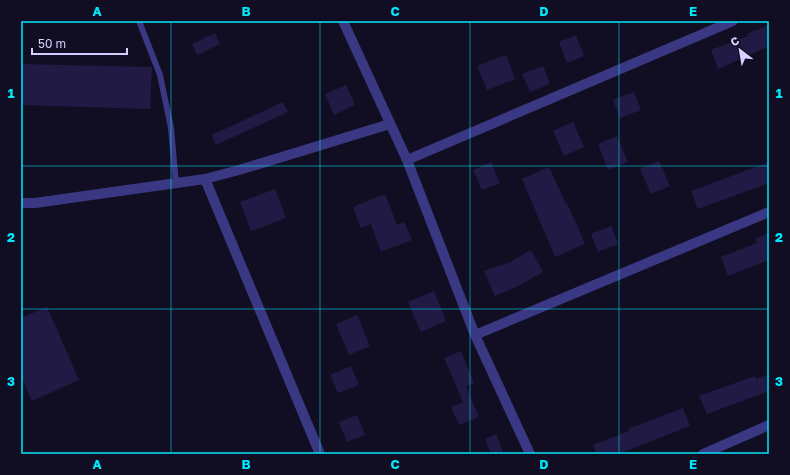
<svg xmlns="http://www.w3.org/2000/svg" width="790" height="475" font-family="'Golos Text',sans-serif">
  <rect width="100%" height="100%" fill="#110e23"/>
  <path fill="#211a44" d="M 769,25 L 769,46 L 718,69 L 711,50 L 748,36 L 747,34 Z
    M 215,33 L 220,44 L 197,55 L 192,44 Z
    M 576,35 L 584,56 L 567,63 L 559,42 Z
    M 506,55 L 515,79 L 487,90 L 477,66 Z
    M 21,64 L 152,67 L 150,109 L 21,105 Z
    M 543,66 L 550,84 L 530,92 L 522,74 Z
    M 346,85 L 355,105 L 334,115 L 325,94 Z
    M 634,92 L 641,110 L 620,118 L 613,100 Z
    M 283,102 L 288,112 L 216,145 L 212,135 Z
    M 573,122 L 584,147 L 564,156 L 553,131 Z
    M 617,136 L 628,162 L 608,170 L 598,144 Z
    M 659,161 L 670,186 L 651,194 L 640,169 Z
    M 491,162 L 500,183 L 482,190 L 473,170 Z
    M 769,162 L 769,183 L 698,209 L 691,191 Z
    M 549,167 L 566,204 L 567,203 L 585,244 L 555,257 L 522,179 Z
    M 275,189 L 286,218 L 251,231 L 240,202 Z
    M 385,194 L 397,225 L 404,222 L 412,240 L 381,252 L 371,224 L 361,228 L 353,207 Z
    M 611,226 L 618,244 L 598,252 L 591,234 Z
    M 769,233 L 769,260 L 728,276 L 721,257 L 757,243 L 755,239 Z
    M 531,250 L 543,272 L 520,285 L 495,296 L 484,271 L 510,262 Z
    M 434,291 L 446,321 L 421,332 L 408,302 Z
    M 47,307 L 79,380 L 32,401 L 21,377 L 21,318 Z
    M 357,315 L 370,346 L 349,355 L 336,324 Z
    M 461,351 L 474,383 L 466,386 L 479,417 L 459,425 L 451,407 L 463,402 L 444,358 Z
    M 351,366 L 359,385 L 338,393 L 330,375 Z
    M 769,374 L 769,391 L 707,414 L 699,396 L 755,376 L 756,379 Z
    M 683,408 L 690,426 L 618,454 L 597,454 L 593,445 L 629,431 L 628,429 Z
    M 357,415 L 365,435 L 347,442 L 339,422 Z
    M 496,434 L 504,454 L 491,454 L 485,439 Z"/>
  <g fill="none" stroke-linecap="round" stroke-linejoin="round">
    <path stroke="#3a3882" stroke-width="6" d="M 139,21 L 160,75 L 171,128 L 176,184"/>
    <path stroke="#3a3882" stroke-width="10" d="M 343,21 L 407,160 L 475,335 L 530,454
      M 407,160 L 733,21
      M 205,179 L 320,454
      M 21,203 L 35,203 L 205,179 L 239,170 L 390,124
      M 475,335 L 769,212
      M 703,454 L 769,425"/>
  </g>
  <path fill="none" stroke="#00e7fb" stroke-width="1" stroke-opacity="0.55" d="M 171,21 L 171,454M 320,21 L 320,454M 470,21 L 470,454M 619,21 L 619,454M 21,166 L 769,166M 21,309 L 769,309"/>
  <rect width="790" height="475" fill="none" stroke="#110e23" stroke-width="44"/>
  <g transform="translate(740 50) rotate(329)" stroke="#110e23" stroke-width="3" paint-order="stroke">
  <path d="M0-3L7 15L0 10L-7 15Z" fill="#d4d0ff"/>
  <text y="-6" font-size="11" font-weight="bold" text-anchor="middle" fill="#d4d0ff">С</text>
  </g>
  <path d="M32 48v6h95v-6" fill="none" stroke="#d4d0ff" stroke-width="2"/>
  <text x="38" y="48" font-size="12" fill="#d4d0ff" stroke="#110e23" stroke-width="3" paint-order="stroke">50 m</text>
  <rect x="22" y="22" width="746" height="431" fill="none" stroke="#00e7fb" stroke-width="1.5"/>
  <g font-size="13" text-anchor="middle" font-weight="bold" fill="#00e7fb">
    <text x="97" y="16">A</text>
    <text x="246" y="16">B</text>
    <text x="395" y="16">C</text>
    <text x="544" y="16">D</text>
    <text x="693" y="16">E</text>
    <text x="11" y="98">1</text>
    <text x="779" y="98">1</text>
    <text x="11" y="242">2</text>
    <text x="779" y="242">2</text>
    <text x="11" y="386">3</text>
    <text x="779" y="386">3</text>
    <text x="97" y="469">A</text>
    <text x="246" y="469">B</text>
    <text x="395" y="469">C</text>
    <text x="544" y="469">D</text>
    <text x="693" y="469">E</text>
  </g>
</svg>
